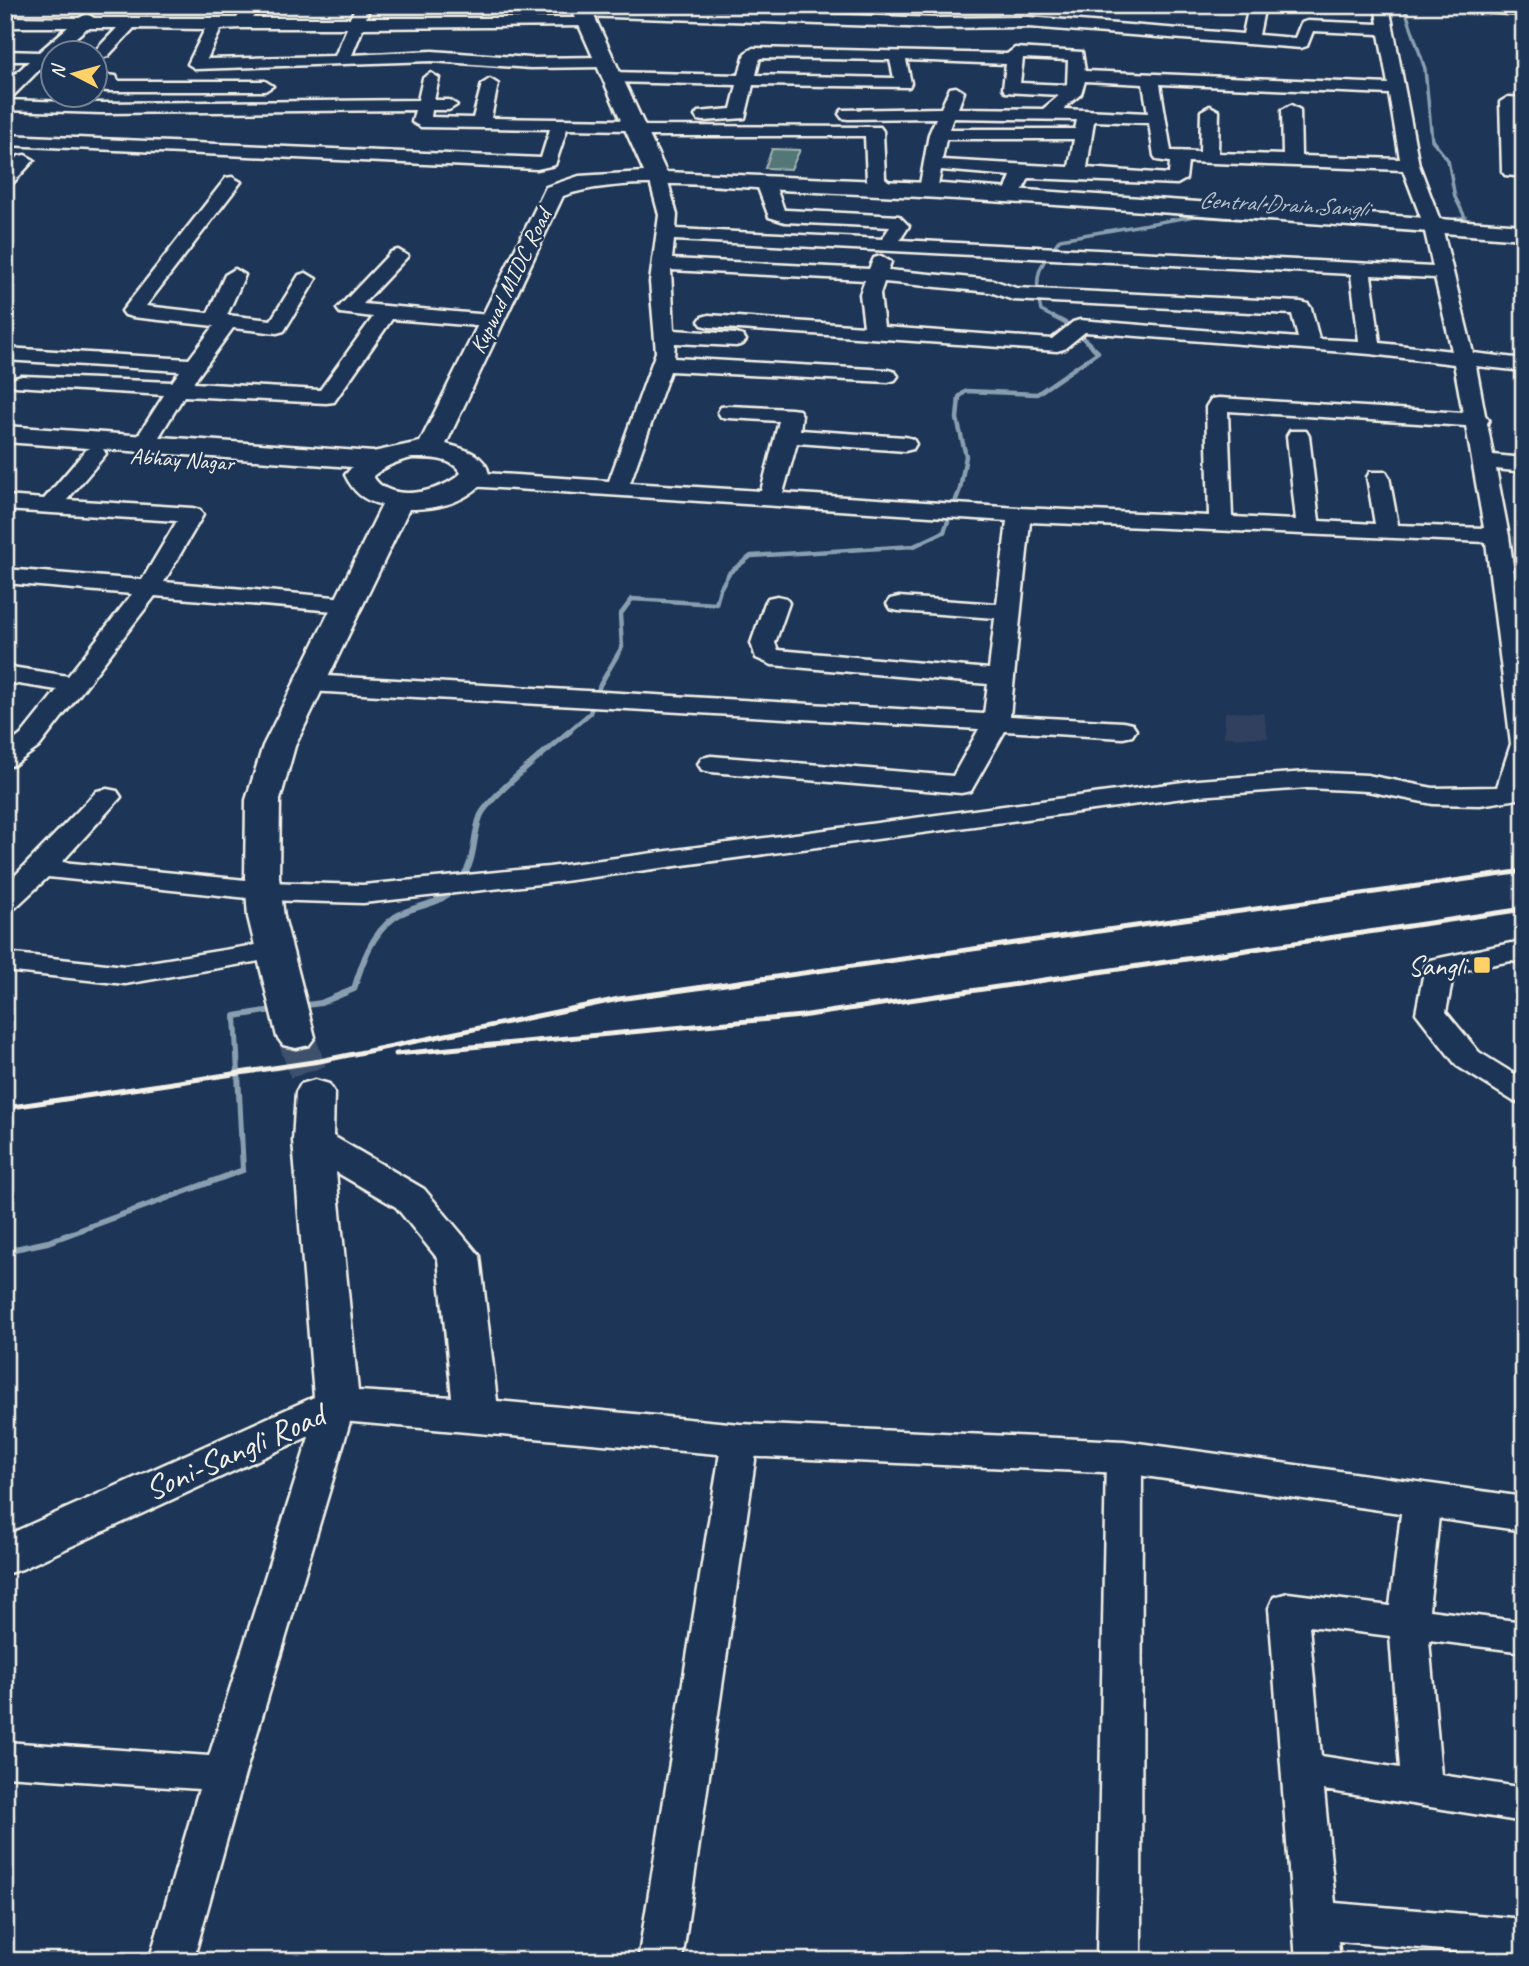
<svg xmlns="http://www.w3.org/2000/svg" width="1529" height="1966" font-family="Caveat,sans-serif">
  <rect width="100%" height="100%" fill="#1d3557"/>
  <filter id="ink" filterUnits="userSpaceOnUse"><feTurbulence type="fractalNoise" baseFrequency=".0143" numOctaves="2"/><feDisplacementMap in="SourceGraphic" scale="14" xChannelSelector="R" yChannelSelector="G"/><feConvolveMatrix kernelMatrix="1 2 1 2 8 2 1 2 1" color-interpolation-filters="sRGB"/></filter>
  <g filter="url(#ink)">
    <path fill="#32415f" d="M 1225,712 L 1264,713 L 1268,738 L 1224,737 Z"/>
    <path fill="#527677" stroke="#a3b4b0" stroke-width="2" d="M 772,149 L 800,150 L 791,169 L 765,168 Z"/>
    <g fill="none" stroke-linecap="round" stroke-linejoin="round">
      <path stroke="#899fb0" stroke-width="3.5" d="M 1401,5 L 1406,12 L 1425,69 L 1432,140 L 1448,160 L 1455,197 L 1465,217 L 1445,222
        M 1057,319 L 1041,311 C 1033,276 1038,266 1060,239 L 1195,216 L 1396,229"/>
      <path stroke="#899fb0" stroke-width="4.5" d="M 568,732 L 590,713 L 600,685 L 622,647 L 620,615 L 632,599 L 716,604 L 720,589 L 729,573 L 751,556 L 914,546 L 944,532 L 960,489 L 966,456 L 957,419 L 959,397 L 966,391 L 1037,394 L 1098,352 L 1069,325 L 1054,317"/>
      <path stroke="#899fb0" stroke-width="6" d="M 461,879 C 476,861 472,839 480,817 C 486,799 552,746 570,731
        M 300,1006 L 321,1003 L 354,989 C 362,963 371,934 395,917 C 414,904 439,907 454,888
        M 5,1251 L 48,1242 L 243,1170 L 235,1016 L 279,1009"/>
      <path stroke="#3d516d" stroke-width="37" stroke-dasharray="37 18" stroke-linecap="butt" d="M 296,1037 L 315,1092"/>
      <g stroke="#f4f1e8" stroke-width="5">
        <path id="minor" d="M 246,5 L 258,5 L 260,8 L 253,18 L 350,18 L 354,10 L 360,8 L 368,13 L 366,18 L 585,18 L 593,23 L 591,26 L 363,28 L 352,55 L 432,51 L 530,58 L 603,57 L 611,62 L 603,67 L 530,68 L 432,61 L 196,69 L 188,64 L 205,29 L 134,28 L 108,56 L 102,58 L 94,52 L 117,28 L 87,28 L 58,52 L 52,52 L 52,62 L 47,62 L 11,98 L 5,99 L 5,84 L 29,61 L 5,61 L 5,51 L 39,52 L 68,27 L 5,27 L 5,17 L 79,18 L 87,14 L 94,18 L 237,18 ZM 242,28 L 347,28 L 335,56 L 207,59 L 221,29 Z
          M 1249,5 L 1265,5 L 1259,35 L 1295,38 L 1301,23 L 1307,21 L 1378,24 L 1376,11 L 1369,5 L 1389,6 L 1419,165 L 1441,223 L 1473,353 L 1524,359 L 1524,371 L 1476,366 L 1485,415 L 1489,420 L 1487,423 L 1493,455 L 1524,458 L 1524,472 L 1496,469 L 1509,536 L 1524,647 L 1524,786 L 1518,799 L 1480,805 L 1433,804 L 1367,791 L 1307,788 L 1198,796 L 549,883 L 363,903 L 266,900 L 48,877 L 15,908 L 5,911 L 5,886 L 97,791 L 107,789 L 117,791 L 121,797 L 62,862 L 266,882 L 363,885 L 549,867 L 1198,780 L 1307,772 L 1367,775 L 1433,788 L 1497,787 L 1511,744 L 1486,542 L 1030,522 L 1010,716 L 1123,722 L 1132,724 L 1136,730 L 1132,736 L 1123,738 L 1005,731 L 971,791 L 961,793 L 711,772 L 702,770 L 698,764 L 702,758 L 711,756 L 953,776 L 979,729 L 309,691 L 300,688 L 296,683 L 300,678 L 309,675 L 984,714 L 988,684 L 772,665 L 756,658 L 751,643 L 765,603 L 768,598 L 777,596 L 786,598 L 789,603 L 775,643 L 778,650 L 989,669 L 995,618 L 899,611 L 890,609 L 887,604 L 890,599 L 899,597 L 997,604 L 1007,521 L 469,486 L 461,484 L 458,479 L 461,474 L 469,472 L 609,481 L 656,352 L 650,282 L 659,215 L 649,178 L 652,174 L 658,173 L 667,178 L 677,215 L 676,229 L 882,239 L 890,227 L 785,222 L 769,217 L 757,185 L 766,180 L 775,185 L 784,210 L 787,210 L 899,216 L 909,226 L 900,240 L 1433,267 L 1423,223 L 1403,170 L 1188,162 L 1186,179 L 1177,184 L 1029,178 L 1021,193 L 1015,194 L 1006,189 L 1011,176 L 941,170 L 937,190 L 928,195 L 919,190 L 929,134 L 936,118 L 848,119 L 842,118 L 839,114 L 842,110 L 941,108 L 950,88 L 956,87 L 964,92 L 958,108 L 1043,109 L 1060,95 L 1005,92 L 1003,88 L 1006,64 L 906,60 L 911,83 L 909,87 L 753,85 L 745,118 L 704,121 L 698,120 L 695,116 L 698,112 L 731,109 L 737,85 L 610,82 L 602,77 L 610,72 L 739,75 L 745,53 L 753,48 L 1007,54 L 1015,48 L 1082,52 L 1085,71 L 1388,84 L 1379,34 L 1313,31 L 1307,46 L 1301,48 L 1028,27 L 936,28 L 581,16 L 573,11 L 581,6 L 936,18 L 1028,17 L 1243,34 ZM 760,58 L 890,60 L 894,78 L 756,75 ZM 1023,58 L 1068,60 L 1067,85 L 1020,83 ZM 1085,81 L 1143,84 L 1148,113 L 1063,109 L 1081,94 ZM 1160,84 L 1389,94 L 1400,159 L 1301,156 L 1300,110 L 1291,105 L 1282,110 L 1283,155 L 1218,153 L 1219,111 L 1210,106 L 1201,111 L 1200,152 L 1171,151 ZM 953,118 L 1077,120 L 1075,129 L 949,129 ZM 1094,121 L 1149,123 L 1154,156 L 1157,160 L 1170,162 L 1169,174 L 1087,168 ZM 946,139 L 1074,139 L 1069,167 L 942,160 ZM 674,240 L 1351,274 L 1359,341 L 1319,339 L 1311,308 L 1308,304 L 1301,302 L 1016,288 L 993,280 L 888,270 L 891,262 L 881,256 L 874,258 L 869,269 L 672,259 ZM 671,270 L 865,280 L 860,294 L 864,326 L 709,315 L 702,317 L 699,321 L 702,325 L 709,327 L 1057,351 L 1064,349 L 1085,332 L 1370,354 L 1454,364 L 1463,413 L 1219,398 L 1211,399 L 1206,407 L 1209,516 L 1019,508 L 783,493 L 797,443 L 905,451 L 913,449 L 916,444 L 913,439 L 905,437 L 800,430 L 802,415 L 799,410 L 791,409 L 729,406 L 721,407 L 718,412 L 721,417 L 729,418 L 779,421 L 761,491 L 630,483 L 670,371 L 888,382 L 895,380 L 898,376 L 895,372 L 888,370 L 674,358 L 675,343 L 736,346 L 743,344 L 746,340 L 743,336 L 736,334 L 674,330 ZM 1371,275 L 1435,278 L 1452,351 L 1380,343 ZM 884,282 L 990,292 L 1013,300 L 1292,314 L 1298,338 L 1080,320 L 1073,322 L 1052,339 L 884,327 L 880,294 ZM 1228,411 L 1466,426 L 1484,528 L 1398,525 L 1389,477 L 1386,472 L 1370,472 L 1367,477 L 1375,524 L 1319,521 L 1309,436 L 1306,431 L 1290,431 L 1287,436 L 1296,520 L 1232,517 Z
          M 431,73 L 439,78 L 434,100 L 449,100 L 457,105 L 449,110 L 432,110 L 431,117 L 473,118 L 482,84 L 490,79 L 498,84 L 491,118 L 632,120 L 638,121 L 640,126 L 880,127 L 883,131 L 885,178 L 897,189 L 894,193 L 882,193 L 867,180 L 865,136 L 635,136 L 629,135 L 627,130 L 567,129 L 555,165 L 537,169 L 5,145 L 5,135 L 541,158 L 550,129 L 421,127 L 412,122 L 415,110 L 102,113 L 5,110 L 5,100 L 102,103 L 418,100 L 423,78 Z
          M 94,74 L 116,76 L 118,81 L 265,81 L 273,86 L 265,91 L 107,91 L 101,90 L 99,84 L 94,84 Z
          M 1508,97 L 1524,98 L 1524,108 L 1517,108 L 1520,166 L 1524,167 L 1524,177 L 1505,175 L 1502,171 L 1500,102 Z
          M 25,155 L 34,160 L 11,185 L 5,186 L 5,170 L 19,156 Z
          M 232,177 L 241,182 L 146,306 L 208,313 L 225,275 L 235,269 L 245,275 L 227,315 L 271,320 L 299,275 L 306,273 L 316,279 L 284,331 L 277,333 L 233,328 L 193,383 L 320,390 L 373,317 L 340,313 L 337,309 L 391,252 L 398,250 L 408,256 L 363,304 L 490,315 L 497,317 L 500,321 L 497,325 L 490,327 L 392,319 L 334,402 L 326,403 L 184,396 L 151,450 L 135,450 L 132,445 L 164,395 L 15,386 L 11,382 L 15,378 L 22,376 L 172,382 L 180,371 L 5,360 L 5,348 L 189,359 L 214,326 L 132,317 L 125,315 L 122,311 L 226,178 Z
          M 95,447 L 103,449 L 106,454 L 67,500 L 192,508 L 200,510 L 203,515 L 164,582 L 346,598 L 355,600 L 358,605 L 355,610 L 346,612 L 155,596 L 39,747 L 14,765 L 5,767 L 5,747 L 21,735 L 57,690 L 5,682 L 5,666 L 68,676 L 132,594 L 5,583 L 5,569 L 142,580 L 177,521 L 5,510 L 5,496 L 44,499 L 87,449 Z
          M 273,942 L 283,945 L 288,951 L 283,957 L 125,984 L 5,971 L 5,953 L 125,966 Z
          M 1511,943 L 1524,945 L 1524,963 L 1511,961 L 1454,972 L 1446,1012 L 1479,1052 L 1524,1080 L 1524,1104 L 1513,1101 L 1457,1066 L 1416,1013 L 1425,966 L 1430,960 Z
          M 337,1392 L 350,1396 L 355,1405 L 245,1774 L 193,1961 L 149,1961 L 199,1789 L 5,1776 L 5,1742 L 209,1756 L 319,1405 L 324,1396 Z
          M 740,1427 L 753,1431 L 758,1440 L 682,1961 L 638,1961 L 722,1440 L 727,1431 Z
          M 1124,1444 L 1137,1448 L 1142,1457 L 1141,1961 L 1097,1961 L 1106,1457 L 1111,1448 Z
          M 1422,1483 L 1435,1487 L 1441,1497 L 1429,1610 L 1524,1622 L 1524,1652 L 1429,1640 L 1441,1775 L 1524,1788 L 1524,1822 L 1324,1790 L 1335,1903 L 1524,1919 L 1524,1957 L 1338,1941 L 1340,1961 L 1296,1961 L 1269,1608 L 1274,1597 L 1288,1593 L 1390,1606 L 1403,1497 L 1409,1487 ZM 1309,1626 L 1390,1636 L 1400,1768 L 1321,1756 Z"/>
      </g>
      <g stroke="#f4f1e8" stroke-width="5">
        <path id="major" d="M 570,5 L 589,5 L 666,172 L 928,183 L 1524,225 L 1524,239 C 1288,222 1052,202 816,192 C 746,189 627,173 563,196 L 446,444 C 464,449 486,454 489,475 C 470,502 440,509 409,509 L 295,746 L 280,800 L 279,877 L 284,917 L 315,1037 L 309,1045 L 296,1048 L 283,1045 L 277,1037 L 248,917 L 245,877 L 246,800 L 263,746 L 382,505 C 363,500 354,493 345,475 L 352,467 L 5,442 L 5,426 L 373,452 L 420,442 L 546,187 L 579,176 L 644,172 ZM 412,458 C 429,458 452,457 461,473 C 443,492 388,505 373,476 C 385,466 397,461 412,458 Z
          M 1453,5 L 1524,5 L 1524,15 L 1462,11 Z
          M 315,1080 L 329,1084 L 334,1092 L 333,1136 L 424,1189 L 480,1256 L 497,1401 L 740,1424 L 1124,1441 L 1524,1497 L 1524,1531 L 1124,1473 L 740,1456 L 342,1421 L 22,1569 L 5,1574 L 5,1536 L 314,1397 L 293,1141 L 296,1092 L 301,1084 ZM 336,1172 L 396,1207 L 438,1259 L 452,1397 L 358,1391 Z"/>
      </g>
      <use href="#minor" fill="#1d3557" fill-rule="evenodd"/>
      <use href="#major" fill="#1d3557" fill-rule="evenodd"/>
      <path stroke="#f4f1e8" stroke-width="5" d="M 396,1054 L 801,1016 L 1524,909
        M 5,1108 L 320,1061 L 619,999 L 1524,871"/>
    </g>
  </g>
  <rect fill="#ffd166" stroke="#1d3557" stroke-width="2.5" x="1473" y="956" width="18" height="18" rx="3.5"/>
  <g text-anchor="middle" stroke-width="5" stroke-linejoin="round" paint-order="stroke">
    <g font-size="23" fill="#f4f1e8" stroke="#1d3557">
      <text transform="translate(510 281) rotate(-64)" y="8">Kupwad MIDC Road</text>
      <text transform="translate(182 459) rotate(4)" y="8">Abhay Nagar</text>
    </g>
    <g font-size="24" font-style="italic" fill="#b6c1c7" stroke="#1d3557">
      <text transform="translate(1283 204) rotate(3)" y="8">Central Drain Sangli</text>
    </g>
    <g font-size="28" fill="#f4f1e8" stroke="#1d3557" text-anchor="end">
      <text x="1466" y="975">Sangli</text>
    </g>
    <g font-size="33" fill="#f4f1e8" stroke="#1d3557">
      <text transform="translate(234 1451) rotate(-24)" y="12">Soni-Sangli Road</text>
    </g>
  </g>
  <rect width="1529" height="1966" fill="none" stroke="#1d3557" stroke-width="28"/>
  <rect x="14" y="14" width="1501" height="1938" fill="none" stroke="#f4f1e8" stroke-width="2.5" filter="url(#ink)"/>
  <g transform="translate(74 74) rotate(276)"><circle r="33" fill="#1d3557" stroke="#738091" stroke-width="2"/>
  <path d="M0-5L12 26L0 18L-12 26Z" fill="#ffd166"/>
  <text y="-10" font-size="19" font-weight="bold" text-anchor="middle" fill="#f4f1e8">N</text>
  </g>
</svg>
